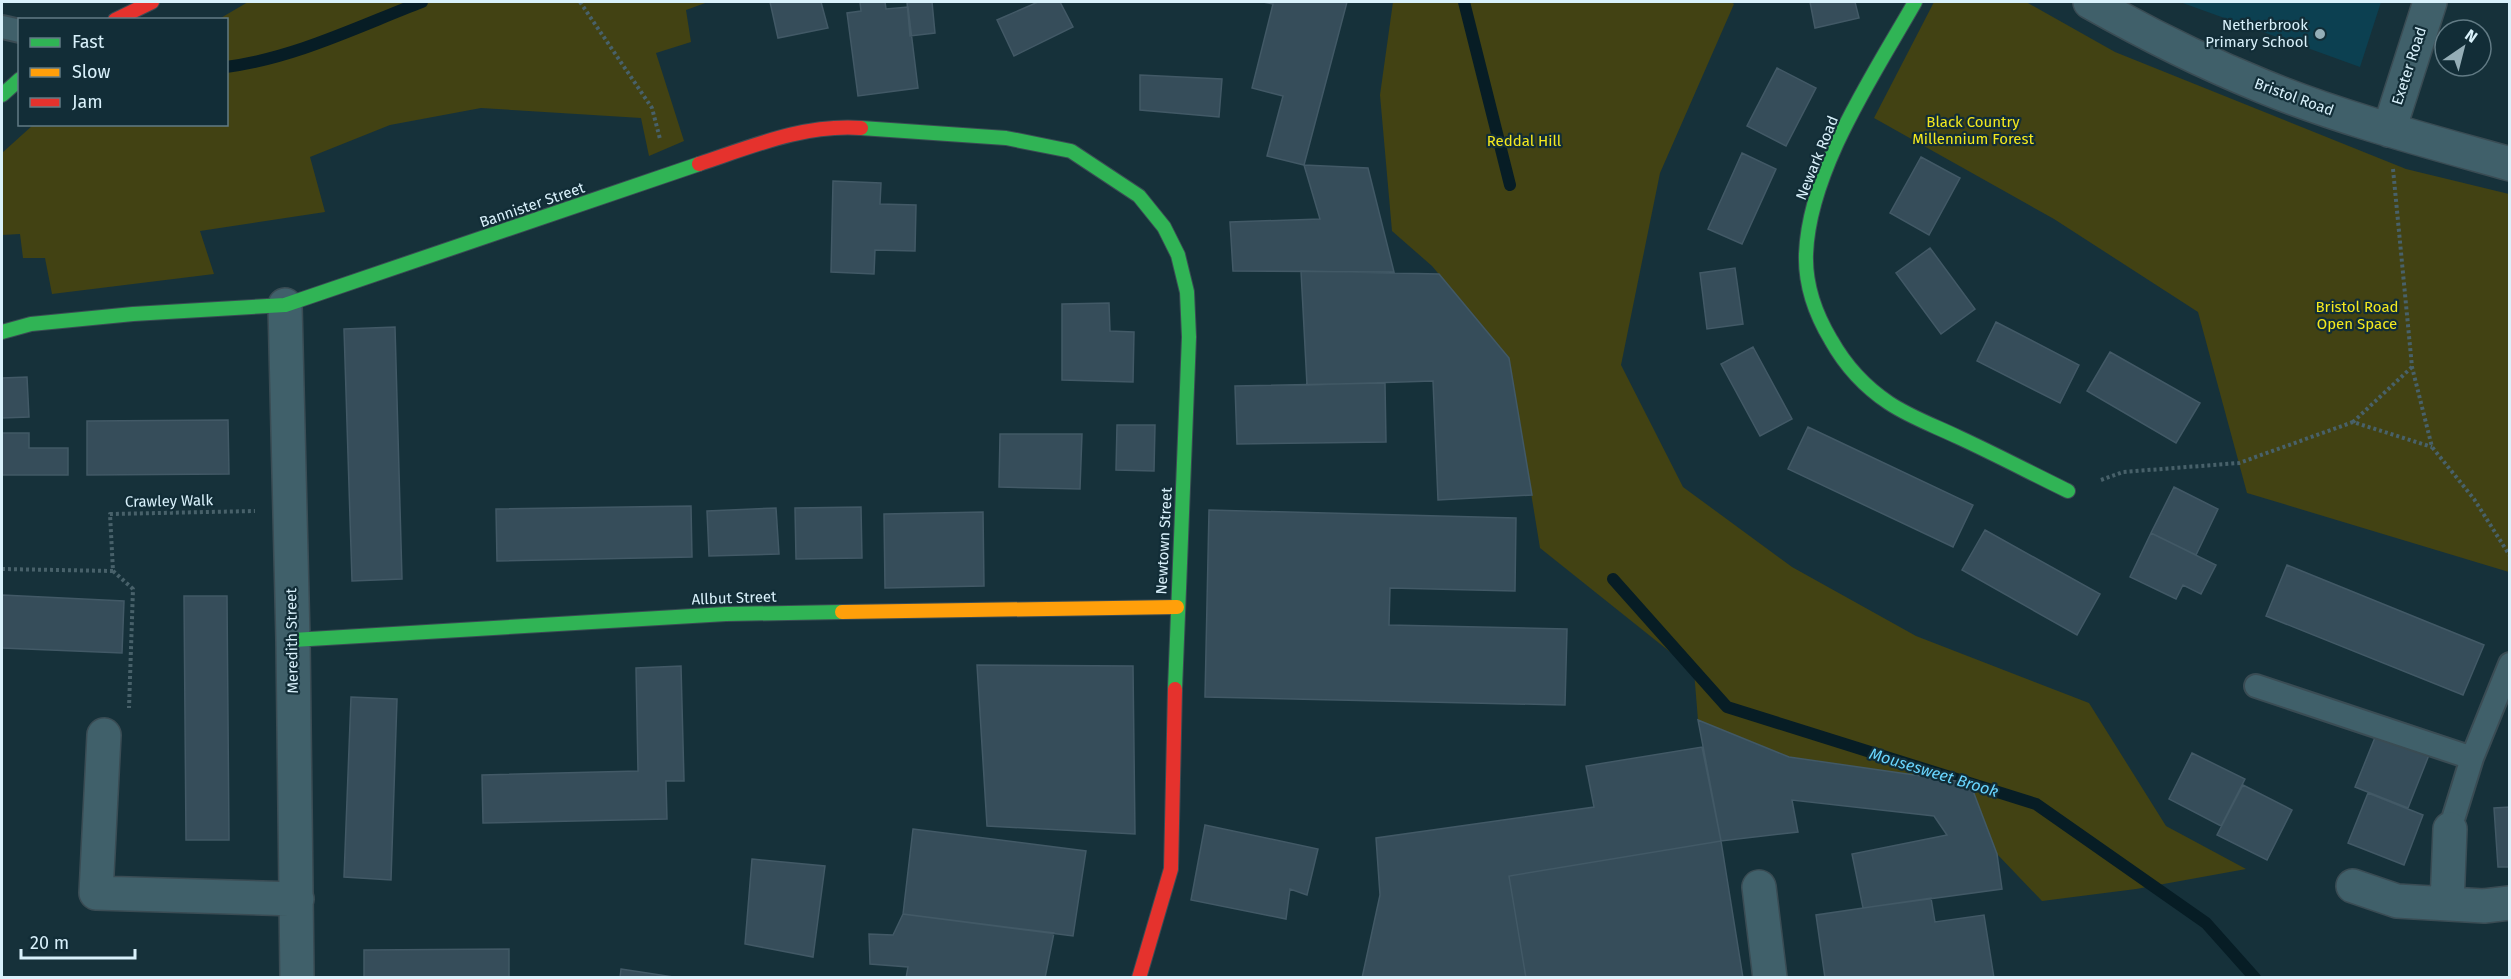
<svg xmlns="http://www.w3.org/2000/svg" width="2511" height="979" font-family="'Fira Sans',sans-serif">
  <rect width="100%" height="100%" fill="#16313a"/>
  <path fill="#0c4051" d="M 2180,2 L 2381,2 L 2360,67 Z"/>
  <path fill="#424213" d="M 248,2 L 708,2 L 686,10 L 691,42 L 656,53 L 684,141 L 649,156 L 641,118 L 481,108 L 390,125 L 310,157 L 325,212 L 200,231 L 214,274 L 52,294 L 45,258 L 23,258 L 20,234 L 2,235 L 2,153 L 33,125 L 226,124 L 226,20 L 219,19 Z
    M 1393,2 L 1731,2 L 1734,4 L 1660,173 L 1621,365 L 1683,487 L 1792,567 L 1916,636 L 2089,703 L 2166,826 L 2246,869 L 2136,889 L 2042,901 L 1997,854 L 1970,783 L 1789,757 L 1698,720 L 1694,671 L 1540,548 L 1509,358 L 1432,266 L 1392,231 L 1380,95 Z
    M 1934,2 L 2026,2 L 2115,52 L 2406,169 L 2509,194 L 2509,572 L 2247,493 L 2198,312 L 2054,219 L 1874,118 Z"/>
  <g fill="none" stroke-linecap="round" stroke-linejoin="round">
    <path stroke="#071d25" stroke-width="12" d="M 1464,2 L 1510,185
      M 226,67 C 295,58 359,26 422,2
      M 1613,579 L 1727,707 L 2036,804 L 2206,923 L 2255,978"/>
  </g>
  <path fill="#364d5a" stroke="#425966" stroke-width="1.5" d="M 770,2 L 821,2 L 828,28 L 778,38 Z
    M 860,2 L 885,2 L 886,9 L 908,7 L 918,88 L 858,96 L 847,13 L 861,11 Z
    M 907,2 L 932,2 L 935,33 L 910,36 Z
    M 1038,2 L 1060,2 L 1073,27 L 1014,56 L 997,20 Z
    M 1263,2 L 1347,2 L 1304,165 L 1267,156 L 1283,96 L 1252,88 L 1273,4 Z
    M 1810,2 L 1855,2 L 1859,18 L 1815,28 Z
    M 1777,68 L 1816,88 L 1786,146 L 1747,126 Z
    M 1140,75 L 1222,79 L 1219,117 L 1140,110 Z
    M 1742,153 L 1776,169 L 1742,244 L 1708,229 Z
    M 1921,157 L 1960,178 L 1929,235 L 1890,213 Z
    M 1304,165 L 1368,168 L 1394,272 L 1233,271 L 1230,222 L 1320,219 Z
    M 833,181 L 881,183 L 880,204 L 916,205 L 915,251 L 875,250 L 874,274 L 831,272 Z
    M 1930,248 L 1975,309 L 1941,334 L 1896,273 Z
    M 1735,268 L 1743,324 L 1707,329 L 1700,273 Z
    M 1301,271 L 1439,274 L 1509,358 L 1532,495 L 1438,500 L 1433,381 L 1307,385 Z
    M 1109,303 L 1110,331 L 1134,332 L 1133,382 L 1062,380 L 1062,304 Z
    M 1996,322 L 2079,365 L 2060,403 L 1977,361 Z
    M 395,327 L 402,579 L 352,581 L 344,329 Z
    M 1753,347 L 1792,419 L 1760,436 L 1721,364 Z
    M 2110,352 L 2200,403 L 2176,443 L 2087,391 Z
    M 27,377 L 29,417 L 2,418 L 2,378 Z
    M 1385,383 L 1386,442 L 1237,444 L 1235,386 Z
    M 228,420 L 229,474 L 87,475 L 87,421 Z
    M 1117,425 L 1155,425 L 1154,471 L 1116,470 Z
    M 1808,427 L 1973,505 L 1953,547 L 1788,469 Z
    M 2,433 L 29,433 L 29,448 L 68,448 L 68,475 L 2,475 Z
    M 1000,434 L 1082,434 L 1080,489 L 999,487 Z
    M 2174,487 L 2218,509 L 2196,555 L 2151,533 Z
    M 691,506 L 692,557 L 497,561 L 496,509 Z
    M 861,507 L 862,558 L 796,559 L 795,508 Z
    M 776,508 L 779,554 L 709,556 L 707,511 Z
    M 1209,510 L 1516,518 L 1515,591 L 1390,588 L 1389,625 L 1567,629 L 1565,705 L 1205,697 Z
    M 983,512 L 984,586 L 885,588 L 884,514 Z
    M 1985,530 L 2100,594 L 2077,635 L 1962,570 Z
    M 2151,533 L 2216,565 L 2201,594 L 2183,585 L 2176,599 L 2130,577 Z
    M 2287,565 L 2484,645 L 2463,695 L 2266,616 Z
    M 2,595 L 124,601 L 122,653 L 2,648 Z
    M 184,596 L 227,596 L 229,840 L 186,840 Z
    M 977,665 L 1133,666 L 1135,834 L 987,826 Z
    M 681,666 L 684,781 L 666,781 L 667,819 L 483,823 L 482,775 L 638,771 L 636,668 Z
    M 351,697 L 397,699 L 391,880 L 344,877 Z
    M 1698,720 L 1789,757 L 1970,783 L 1997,854 L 2002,889 L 1863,908 L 1852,854 L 1947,835 L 1934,816 L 1792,800 L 1798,832 L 1721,841 Z
    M 2376,735 L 2429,755 L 2408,808 L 2355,787 Z
    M 1702,747 L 1721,841 L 1509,876 L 1526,978 L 1362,978 L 1380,895 L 1376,838 L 1594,807 L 1586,766 Z
    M 2192,753 L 2245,779 L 2221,826 L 2169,799 Z
    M 2243,785 L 2292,810 L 2267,860 L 2217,835 Z
    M 2368,793 L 2423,815 L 2404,865 L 2348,843 Z
    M 2510,807 L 2510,867 L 2498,867 L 2494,808 Z
    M 1205,825 L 1318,849 L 1307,895 L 1290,889 L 1286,919 L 1191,900 Z
    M 913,829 L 1086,851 L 1073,936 L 903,914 Z
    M 1721,841 L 1743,978 L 1526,978 L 1509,876 Z
    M 752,859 L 825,866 L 813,957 L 745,944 Z
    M 1931,898 L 1935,922 L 1984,915 L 1994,978 L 1825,978 L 1816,915 Z
    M 903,914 L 1054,933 L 1045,978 L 906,978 L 908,967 L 870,964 L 869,934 L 893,935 Z
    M 509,949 L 509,978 L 364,978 L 364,950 Z
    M 621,969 L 680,978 L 620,978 Z"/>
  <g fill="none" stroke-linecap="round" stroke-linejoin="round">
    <g stroke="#3a4c54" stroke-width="26">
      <path id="lane" d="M 2,27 L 20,31
        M 2256,686 L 2472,758
        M 2450,829 L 2472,758 L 2510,664"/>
    </g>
    <g stroke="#3a4c54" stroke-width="36">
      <path id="street" d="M 2090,2 C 2145,33 2203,62 2262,86 C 2340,118 2428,141 2510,164
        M 2389,130 L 2430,2
        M 285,305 L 293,640 L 297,978
        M 104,735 L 96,893 L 297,899
        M 2353,886 L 2397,901 L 2484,906 L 2510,903
        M 1759,887 L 1770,978
        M 2447,904 L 2450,829"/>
    </g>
    <g stroke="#3a4c54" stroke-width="16">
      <path id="fast" d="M 1915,2 C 1874,74 1809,170 1806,254 C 1805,284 1816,315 1831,340 C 1845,365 1865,387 1889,403 C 1910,417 1935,426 1958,437 C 1995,454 2031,473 2068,491
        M 2,95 L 20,79
        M 861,128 L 1006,138 L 1071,151 L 1139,196 L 1164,227 L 1178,255 L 1187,292 L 1189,337 L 1175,689
        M 2,332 L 31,324 L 133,314 L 285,305 L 699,164
        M 293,640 L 726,614 L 842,612"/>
    </g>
    <g stroke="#3a4c54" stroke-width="16">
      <path id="slow" d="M 842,612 L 1177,607"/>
    </g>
    <g stroke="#3a4c54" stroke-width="16">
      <path id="jam" d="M 115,20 L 152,2
        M 699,164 C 753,146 804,124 861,128
        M 1139,978 L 1171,869 L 1175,689"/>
    </g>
    <path stroke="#48616a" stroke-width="4" stroke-dasharray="3 3" stroke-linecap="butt" d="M 580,2 L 652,108 L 660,139
      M 2393,169 L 2412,367 L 2432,447 L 2474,499 L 2510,556
      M 2412,367 L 2353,422 L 2432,447
      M 2101,480 L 2123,472 L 2239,463 L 2353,422
      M 2,569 L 113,571 L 110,514 L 255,511
      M 113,571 L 133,589 L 129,708"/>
    <use href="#lane" stroke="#40606a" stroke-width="22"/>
    <use href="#street" stroke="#40606a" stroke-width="33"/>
    <use href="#fast" stroke="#30b455" stroke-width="14"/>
    <use href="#slow" stroke="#ff9f0a" stroke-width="14"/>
    <use href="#jam" stroke="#e5322d" stroke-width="14"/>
  </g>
  <circle fill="#95aeb7" stroke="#122d37" stroke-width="2" cx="2320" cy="34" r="6"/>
  <g text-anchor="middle" stroke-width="4.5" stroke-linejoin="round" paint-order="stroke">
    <g font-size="15" fill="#d9f1fb" stroke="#122d37" text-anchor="end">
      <text x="2308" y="30">Netherbrook<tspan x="2308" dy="17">Primary School</tspan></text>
    </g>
    <g font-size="15" fill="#d9f1fb" stroke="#122d37">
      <text transform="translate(2409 66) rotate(-72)" y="5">Exeter Road</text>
      <text transform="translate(2294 97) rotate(20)" y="5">Bristol Road</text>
      <text transform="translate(1817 158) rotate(-68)" y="5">Newark Road</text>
      <text transform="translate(532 205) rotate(-19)" y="5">Bannister Street</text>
      <text transform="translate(169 501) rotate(-1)" y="5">Crawley Walk</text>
      <text transform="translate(1164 541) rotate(-87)" y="5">Newtown Street</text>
      <text transform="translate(734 598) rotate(-2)" y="5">Allbut Street</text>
      <text transform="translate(292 641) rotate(-91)" y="5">Meredith Street</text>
    </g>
    <g font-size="15" fill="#f4e91e" stroke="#122d37">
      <text x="1973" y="127">Black Country<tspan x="1973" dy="17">Millennium Forest</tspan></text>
      <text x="1524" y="146">Reddal Hill</text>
      <text x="2357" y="312">Bristol Road<tspan x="2357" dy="17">Open Space</tspan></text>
    </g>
    <g font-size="16" font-style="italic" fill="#69d5fe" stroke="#122d37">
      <text transform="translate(1934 772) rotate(17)" y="6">Mousesweet Brook</text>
    </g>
  </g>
  <rect width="2511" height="979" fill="none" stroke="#d9f1fb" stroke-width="6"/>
  <rect x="18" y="18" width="210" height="108" fill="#122d37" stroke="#627b85" stroke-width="1.5"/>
  <rect x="30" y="38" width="30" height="9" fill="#30b455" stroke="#627b85" stroke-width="1.5"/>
  <text x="72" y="48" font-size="18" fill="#d9f1fb">Fast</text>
  <rect x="30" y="68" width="30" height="9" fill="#ff9f0a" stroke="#627b85" stroke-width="1.5"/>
  <text x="72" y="78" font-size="18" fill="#d9f1fb">Slow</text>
  <rect x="30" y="98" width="30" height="9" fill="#e5322d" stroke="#627b85" stroke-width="1.5"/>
  <text x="72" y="108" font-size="18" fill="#d9f1fb">Jam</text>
  <g transform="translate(2463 48) rotate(35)"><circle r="28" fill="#122d37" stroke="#627b85" stroke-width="1.5"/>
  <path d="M0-4.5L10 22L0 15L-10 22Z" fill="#95aeb7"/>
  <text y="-9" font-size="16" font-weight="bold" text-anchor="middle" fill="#d9f1fb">N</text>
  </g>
  <path d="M21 949v9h114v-9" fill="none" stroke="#d9f1fb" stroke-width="3"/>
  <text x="30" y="949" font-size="18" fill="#d9f1fb" stroke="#122d37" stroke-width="4.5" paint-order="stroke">20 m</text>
</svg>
